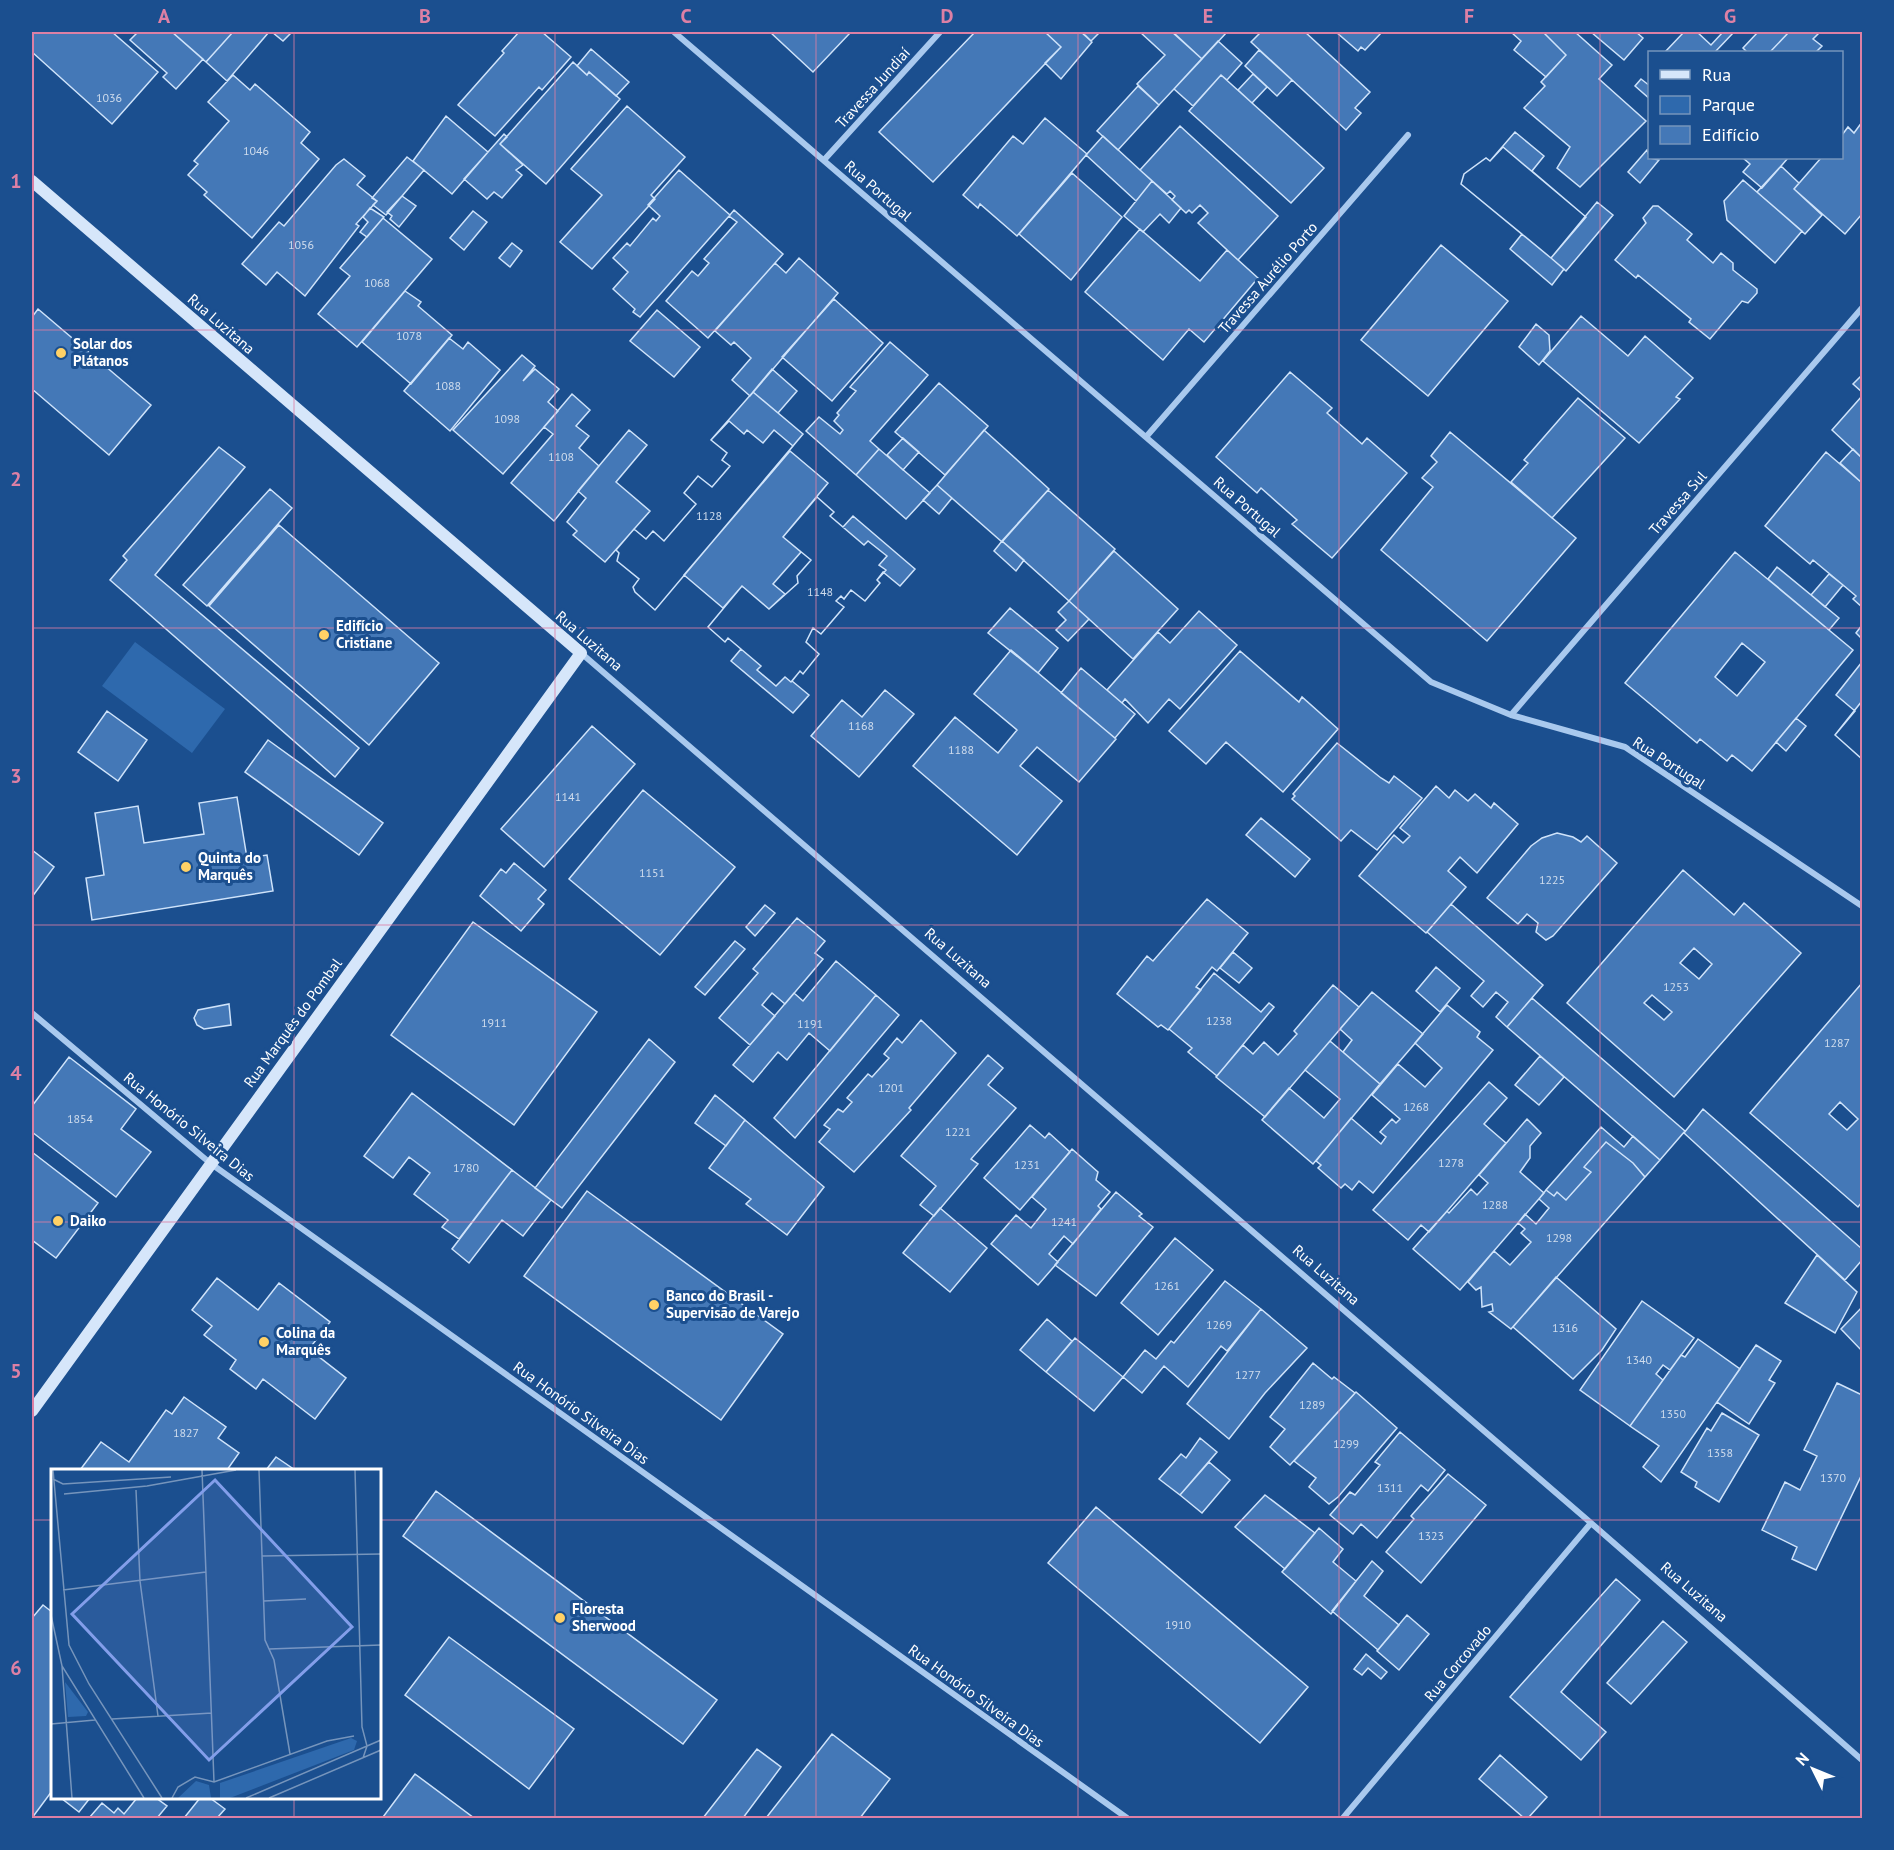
<svg xmlns="http://www.w3.org/2000/svg" width="1894" height="1850" font-family="'PT Sans',sans-serif">
  <rect width="100%" height="100%" fill="#1b4f8f"/>
  <path fill="#2e69ad" d="M 135,642 L 225,709 L 192,753 L 102,686 Z"/>
  <path fill="#4478b7" stroke="#cfe3fa" stroke-width="1.5" fill-rule="evenodd" d="M 32,32 L 112,32 L 158,72 L 112,124 L 32,52 Z
    M 138,32 L 172,32 L 203,59 L 176,89 L 163,77 L 167,73 L 130,40 Z
    M 172,32 L 233,32 L 206,62 Z
    M 233,32 L 269,32 L 227,81 L 206,62 Z
    M 272,32 L 292,32 L 283,41 Z
    M 519,32 L 542,32 L 571,57 L 542,90 L 539,87 L 495,136 L 458,105 L 504,53 L 502,51 Z
    M 770,32 L 848,32 L 850,33 L 813,72 Z
    M 975,32 L 1045,32 L 1061,47 L 933,182 L 879,132 Z
    M 1045,32 L 1081,32 L 1092,42 L 1061,79 L 1045,63 L 1061,47 Z
    M 1087,32 L 1100,32 L 1091,41 L 1084,34 Z
    M 1140,32 L 1172,32 L 1202,59 L 1159,105 L 1137,84 L 1165,55 Z
    M 1177,32 L 1227,32 L 1202,59 L 1175,34 Z
    M 1261,32 L 1305,32 L 1370,92 L 1355,108 L 1361,113 L 1346,130 L 1251,42 Z
    M 1336,32 L 1382,32 L 1365,50 L 1361,47 L 1358,51 Z
    M 1511,32 L 1543,32 L 1566,55 L 1546,77 L 1514,50 L 1521,41 Z
    M 1543,32 L 1575,32 L 1612,65 L 1599,79 L 1646,121 L 1580,187 L 1557,168 L 1570,147 L 1524,108 L 1545,86 L 1541,82 L 1566,55 Z
    M 1591,32 L 1636,32 L 1643,38 L 1624,60 Z
    M 1684,32 L 1697,32 L 1711,45 L 1723,32 L 1734,32 L 1715,52 L 1665,52 Z
    M 1758,32 L 1789,32 L 1770,52 L 1747,52 L 1743,48 Z
    M 1789,32 L 1816,32 L 1818,34 L 1813,39 L 1822,46 L 1816,52 L 1770,52 Z
    M 1218,41 L 1242,63 L 1227,80 L 1221,75 L 1193,106 L 1174,89 Z
    M 591,49 L 629,82 L 616,96 L 589,72 L 587,75 L 577,66 Z
    M 1259,50 L 1292,80 L 1277,96 L 1245,66 Z
    M 573,62 L 587,75 L 589,72 L 620,99 L 546,184 L 500,144 Z
    M 1253,74 L 1267,87 L 1252,103 L 1238,90 Z
    M 233,75 L 250,90 L 255,84 L 310,132 L 301,143 L 319,159 L 252,238 L 204,195 L 207,192 L 188,175 L 198,164 L 194,161 L 229,121 L 208,102 Z
    M 1221,75 L 1324,168 L 1291,203 L 1189,111 Z
    M 1641,79 L 1650,86 L 1650,99 L 1635,86 Z
    M 1138,86 L 1159,105 L 1118,150 L 1097,131 Z
    M 627,106 L 685,157 L 651,195 L 655,199 L 592,269 L 560,242 L 602,195 L 571,169 Z
    M 446,116 L 488,152 L 452,194 L 413,161 Z
    M 1045,118 L 1087,154 L 1017,236 L 980,204 L 978,208 L 963,195 L 1013,136 L 1023,144 Z
    M 1862,122 L 1862,214 L 1845,234 L 1794,189 L 1821,158 L 1842,158 L 1842,135 L 1848,127 L 1854,133 Z
    M 1180,126 L 1278,216 L 1238,260 L 1198,223 L 1208,213 L 1200,205 L 1192,213 L 1189,210 L 1186,213 L 1172,200 L 1175,196 L 1170,191 L 1167,194 L 1140,170 Z
    M 1515,132 L 1544,156 L 1532,171 L 1586,217 L 1551,258 L 1564,269 L 1552,285 L 1510,249 L 1522,234 L 1461,184 L 1464,174 L 1486,158 L 1490,161 Z
    M 504,134 L 507,137 L 500,144 L 523,165 L 516,170 L 522,175 L 502,198 L 494,192 L 487,199 L 464,179 Z
    M 1103,136 L 1152,181 L 1136,201 L 1086,155 Z
    M 1503,147 L 1586,217 L 1551,258 L 1461,184 L 1464,174 L 1486,158 L 1490,161 Z
    M 1647,150 L 1650,158 L 1659,160 L 1640,183 L 1628,172 Z
    M 407,157 L 424,170 L 386,215 L 373,205 L 377,201 L 372,198 Z
    M 1743,158 L 1788,158 L 1762,188 L 1743,172 L 1750,164 Z
    M 344,159 L 365,176 L 357,185 L 377,201 L 356,224 L 359,226 L 305,296 L 277,272 L 266,285 L 242,264 L 279,222 L 284,226 L 336,165 Z
    M 1781,166 L 1799,183 L 1794,189 L 1822,215 L 1805,234 L 1757,192 Z
    M 679,170 L 730,215 L 640,317 L 633,312 L 635,309 L 613,289 L 628,272 L 613,258 L 627,243 L 630,246 L 653,218 L 656,221 L 660,216 L 648,205 Z
    M 1072,173 L 1122,217 L 1071,280 L 1019,234 Z
    M 1743,180 L 1802,231 L 1775,263 L 1727,220 L 1724,201 Z
    M 1152,181 L 1181,208 L 1169,223 L 1160,214 L 1143,232 L 1124,216 Z
    M 402,196 L 416,206 L 399,227 L 390,219 L 392,216 L 387,212 Z
    M 1597,202 L 1613,215 L 1566,271 L 1551,258 Z
    M 1653,206 L 1658,206 L 1692,234 L 1687,240 L 1713,263 L 1721,253 L 1733,263 L 1733,270 L 1757,289 L 1757,293 L 1748,303 L 1742,301 L 1710,339 L 1689,322 L 1691,319 L 1638,275 L 1636,278 L 1615,260 L 1646,223 L 1643,218 Z
    M 370,208 L 384,217 L 367,237 L 360,232 L 368,222 L 363,217 Z
    M 734,210 L 783,254 L 708,338 L 666,301 L 692,271 L 698,276 L 709,263 L 704,259 L 737,222 L 729,216 Z
    M 473,211 L 487,222 L 464,250 L 450,238 Z
    M 383,218 L 432,259 L 357,347 L 318,314 L 350,276 L 340,268 Z
    M 1140,229 L 1200,281 L 1227,250 L 1258,278 L 1204,342 L 1189,329 L 1163,360 L 1085,292 Z
    M 512,243 L 522,251 L 510,267 L 499,258 Z
    M 1441,245 L 1508,301 L 1428,396 L 1361,340 Z
    M 799,258 L 838,293 L 750,396 L 732,380 L 751,358 L 734,342 L 731,345 L 715,331 L 775,263 L 786,273 Z
    M 405,291 L 421,302 L 418,306 L 452,335 L 411,384 L 362,342 Z
    M 834,299 L 883,343 L 832,401 L 782,357 Z
    M 38,309 L 151,405 L 109,455 L 32,389 L 32,317 Z
    M 657,310 L 700,347 L 674,377 L 630,341 Z
    M 1581,316 L 1628,356 L 1645,336 L 1693,378 L 1676,397 L 1680,399 L 1639,443 L 1543,361 Z
    M 1536,324 L 1549,335 L 1550,351 L 1539,365 L 1519,347 Z
    M 449,338 L 463,349 L 468,342 L 500,370 L 450,431 L 404,391 Z
    M 890,342 L 928,375 L 870,441 L 879,449 L 856,475 L 806,431 L 819,417 L 840,434 L 843,430 L 834,421 L 839,415 L 837,413 L 856,391 L 850,387 Z
    M 522,355 L 535,366 L 523,381 L 535,369 L 559,389 L 548,402 L 558,411 L 503,474 L 453,430 Z
    M 772,369 L 797,391 L 778,413 L 753,392 Z
    M 1290,372 L 1332,408 L 1327,413 L 1362,444 L 1367,438 L 1407,473 L 1332,558 L 1292,524 L 1297,520 L 1261,488 L 1257,493 L 1216,457 Z
    M 1862,375 L 1862,392 L 1853,384 Z
    M 939,383 L 988,426 L 945,475 L 895,432 Z
    M 753,392 L 803,434 L 655,610 L 635,592 L 633,587 L 639,579 L 617,561 L 619,553 L 616,550 L 634,529 L 646,539 L 653,531 L 664,541 L 696,504 L 684,493 L 698,476 L 712,487 L 730,466 L 722,460 L 727,453 L 711,440 Z
    M 572,394 L 590,410 L 576,426 L 589,436 L 579,448 L 599,466 L 554,521 L 511,483 L 553,434 L 544,427 Z
    M 1862,396 L 1862,458 L 1832,430 Z
    M 1578,398 L 1625,438 L 1552,518 L 1511,482 L 1528,463 L 1524,460 Z
    M 729,421 L 744,434 L 747,430 L 763,443 L 774,430 L 793,446 L 655,610 L 635,592 L 633,587 L 639,579 L 617,561 L 619,553 L 616,550 L 634,529 L 646,539 L 653,531 L 664,541 L 696,504 L 684,493 L 698,476 L 712,487 L 730,466 L 722,460 L 727,453 L 711,440 Z
    M 629,430 L 647,445 L 616,482 L 650,511 L 605,562 L 573,535 L 577,531 L 567,522 L 586,498 L 578,491 Z
    M 984,430 L 1049,489 L 1002,542 L 937,485 Z
    M 1450,432 L 1576,538 L 1487,641 L 1381,550 L 1433,487 L 1422,478 L 1437,462 L 1431,456 Z
    M 903,438 L 919,452 L 903,470 L 887,455 Z
    M 219,447 L 245,467 L 155,575 L 359,748 L 335,777 L 110,580 L 127,560 L 123,556 Z
    M 879,449 L 930,493 L 906,519 L 856,475 Z
    M 1853,449 L 1862,458 L 1862,483 L 1840,463 Z
    M 790,451 L 828,483 L 783,537 L 801,552 L 773,584 L 785,594 L 769,609 L 742,586 L 723,608 L 684,575 Z
    M 1826,452 L 1862,483 L 1862,607 L 1853,599 L 1856,596 L 1843,585 L 1813,560 L 1810,564 L 1765,526 Z
    M 937,485 L 952,498 L 939,514 L 923,500 Z
    M 270,489 L 292,508 L 207,606 L 183,585 Z
    M 1048,490 L 1115,549 L 1069,601 L 1002,541 Z
    M 817,497 L 834,512 L 830,516 L 843,527 L 853,516 L 915,569 L 900,586 L 883,572 L 877,580 L 880,583 L 865,601 L 851,590 L 844,599 L 841,596 L 836,601 L 844,607 L 821,634 L 813,628 L 806,642 L 819,654 L 803,674 L 800,671 L 792,681 L 809,695 L 793,713 L 731,661 L 741,649 L 728,638 L 725,642 L 708,627 L 742,586 L 769,609 L 798,583 L 797,576 L 811,560 L 783,537 Z
    M 817,497 L 834,512 L 830,516 L 864,545 L 868,541 L 887,556 L 879,565 L 886,570 L 877,580 L 880,583 L 865,601 L 851,590 L 844,599 L 841,596 L 836,601 L 844,607 L 821,634 L 813,628 L 806,642 L 819,654 L 803,674 L 800,671 L 791,682 L 785,677 L 776,686 L 757,670 L 761,666 L 728,638 L 725,642 L 708,627 L 742,586 L 769,609 L 798,583 L 797,576 L 811,560 L 783,537 Z
    M 279,525 L 439,663 L 369,745 L 209,606 Z
    M 1002,541 L 1024,560 L 1016,571 L 994,551 Z
    M 1114,551 L 1178,609 L 1133,659 L 1069,601 Z
    M 1735,552 L 1853,650 L 1752,771 L 1732,755 L 1727,761 L 1700,739 L 1697,743 L 1625,683 ZM 1742,643 L 1765,662 L 1737,696 L 1715,677 Z
    M 1777,567 L 1839,618 L 1829,630 L 1768,579 Z
    M 1829,574 L 1843,585 L 1825,607 L 1811,595 Z
    M 1069,601 L 1089,619 L 1068,641 L 1056,630 L 1066,620 L 1058,612 Z
    M 1010,608 L 1058,648 L 1038,673 L 988,633 Z
    M 1199,611 L 1237,645 L 1180,709 L 1169,699 L 1148,723 L 1125,699 L 1122,703 L 1107,690 L 1158,632 L 1170,643 Z
    M 1862,625 L 1862,639 L 1856,633 Z
    M 1011,650 L 1116,739 L 1079,782 L 1037,747 L 1020,766 L 1062,801 L 1017,855 L 913,766 L 955,717 L 998,753 L 1017,730 L 974,694 Z
    M 1240,651 L 1299,702 L 1302,697 L 1338,729 L 1283,792 L 1226,742 L 1206,764 L 1169,731 Z
    M 1862,662 L 1862,759 L 1835,735 L 1855,711 L 1836,695 Z
    M 1081,668 L 1135,714 L 1115,738 L 1061,693 Z
    M 885,690 L 914,714 L 859,777 L 811,736 L 842,700 L 862,717 Z
    M 1862,701 L 1862,759 L 1835,735 Z
    M 107,711 L 147,740 L 118,781 L 78,752 Z
    M 1796,718 L 1806,726 L 1786,751 L 1776,742 Z
    M 592,726 L 635,764 L 544,867 L 501,829 Z
    M 268,740 L 383,823 L 359,855 L 245,772 Z
    M 1337,743 L 1381,778 L 1389,783 L 1394,776 L 1422,798 L 1377,850 L 1351,830 L 1341,841 L 1292,799 L 1295,796 L 1293,794 Z
    M 1436,786 L 1449,798 L 1455,790 L 1468,801 L 1475,794 L 1491,808 L 1494,803 L 1518,824 L 1477,873 L 1460,857 L 1448,871 L 1466,887 L 1426,933 L 1359,876 L 1394,835 L 1403,843 L 1410,836 L 1400,828 Z
    M 643,790 L 735,867 L 660,955 L 569,879 Z
    M 237,797 L 247,858 L 267,855 L 273,891 L 92,920 L 86,878 L 104,875 L 95,813 L 138,806 L 144,843 L 204,834 L 199,803 Z
    M 1261,818 L 1310,859 L 1295,877 L 1246,835 Z
    M 1557,833 L 1573,837 L 1581,842 L 1587,836 L 1617,863 L 1553,936 L 1546,940 L 1536,932 L 1538,923 L 1527,914 L 1518,924 L 1487,898 L 1531,846 L 1542,838 Z
    M 32,850 L 54,867 L 32,897 Z
    M 514,863 L 546,890 L 538,899 L 544,904 L 521,931 L 480,896 L 501,869 L 506,873 Z
    M 1683,870 L 1734,915 L 1744,903 L 1801,953 L 1674,1097 L 1567,1003 ZM 1694,948 L 1712,964 L 1699,979 L 1680,963 ZM 1652,995 L 1672,1012 L 1664,1020 L 1644,1003 Z
    M 1207,899 L 1248,933 L 1217,971 L 1212,967 L 1196,987 L 1201,990 L 1168,1030 L 1161,1025 L 1158,1027 L 1117,994 L 1147,956 L 1153,961 Z
    M 1451,904 L 1543,985 L 1507,1027 L 1496,1017 L 1508,1002 L 1496,992 L 1483,1007 L 1471,996 L 1484,981 L 1427,932 Z
    M 765,905 L 775,913 L 755,936 L 746,927 Z
    M 797,918 L 825,941 L 815,953 L 823,959 L 785,1004 L 772,993 L 762,1005 L 775,1016 L 750,1045 L 719,1018 L 758,973 L 753,969 Z
    M 473,922 L 597,1012 L 514,1125 L 391,1035 Z
    M 735,941 L 745,949 L 705,995 L 695,987 Z
    M 1233,952 L 1252,968 L 1239,983 L 1220,968 Z
    M 836,961 L 876,995 L 830,1051 L 809,1033 L 787,1060 L 778,1052 L 753,1082 L 733,1065 L 794,993 L 803,1001 Z
    M 1436,967 L 1460,988 L 1440,1012 L 1416,991 Z
    M 1214,973 L 1261,1012 L 1269,1003 L 1274,1007 L 1217,1076 L 1188,1052 L 1192,1048 L 1169,1029 Z
    M 1862,983 L 1862,1202 L 1858,1207 L 1750,1113 ZM 1840,1102 L 1858,1119 L 1847,1130 L 1829,1114 Z
    M 1333,985 L 1359,1007 L 1265,1117 L 1216,1077 L 1243,1045 L 1253,1054 L 1264,1042 L 1278,1055 L 1297,1034 L 1294,1031 Z
    M 1372,992 L 1423,1034 L 1380,1084 L 1343,1052 L 1352,1040 L 1340,1029 Z
    M 876,995 L 899,1015 L 795,1138 L 774,1118 Z
    M 1532,998 L 1685,1131 L 1660,1160 L 1507,1027 Z
    M 229,1004 L 231,1025 L 204,1029 L 197,1025 L 194,1018 L 198,1010 Z
    M 1447,1005 L 1480,1032 L 1477,1037 L 1493,1050 L 1373,1193 L 1359,1181 L 1352,1190 L 1345,1184 L 1341,1188 L 1318,1168 L 1321,1165 L 1316,1161 L 1351,1118 L 1381,1144 L 1386,1137 L 1380,1132 L 1392,1119 L 1396,1123 L 1400,1119 L 1372,1095 L 1398,1064 L 1425,1087 L 1442,1068 L 1415,1043 Z
    M 921,1020 L 956,1053 L 909,1108 L 911,1110 L 854,1172 L 819,1142 L 830,1129 L 824,1125 L 838,1109 L 843,1112 L 852,1102 L 847,1098 L 868,1074 L 872,1077 L 889,1058 L 884,1054 L 897,1038 L 902,1043 Z
    M 649,1039 L 675,1062 L 562,1208 L 535,1188 Z
    M 1330,1041 L 1380,1084 L 1313,1164 L 1262,1120 L 1289,1088 L 1324,1118 L 1340,1099 L 1305,1070 Z
    M 988,1055 L 1003,1068 L 988,1085 L 1016,1108 L 971,1159 L 978,1164 L 934,1216 L 920,1205 L 936,1186 L 901,1156 Z
    M 1540,1056 L 1564,1077 L 1539,1105 L 1515,1085 Z
    M 69,1057 L 136,1109 L 121,1129 L 151,1152 L 116,1197 L 32,1132 L 32,1106 Z
    M 1489,1082 L 1507,1098 L 1484,1124 L 1506,1143 L 1429,1232 L 1421,1225 L 1408,1240 L 1373,1210 Z
    M 412,1093 L 512,1170 L 459,1239 L 442,1227 L 448,1220 L 414,1194 L 430,1173 L 409,1157 L 393,1178 L 364,1156 Z
    M 715,1095 L 745,1120 L 726,1146 L 695,1123 Z
    M 1703,1109 L 1862,1249 L 1862,1260 L 1845,1280 L 1684,1133 Z
    M 1527,1119 L 1541,1133 L 1530,1146 L 1530,1158 L 1520,1172 L 1544,1193 L 1460,1290 L 1413,1249 L 1447,1211 L 1449,1213 L 1471,1189 L 1477,1195 L 1488,1183 L 1479,1175 Z
    M 745,1120 L 824,1187 L 787,1235 L 746,1204 L 751,1199 L 709,1168 Z
    M 1030,1125 L 1045,1138 L 1049,1133 L 1070,1152 L 1020,1210 L 984,1178 Z
    M 1601,1127 L 1624,1147 L 1633,1136 L 1660,1160 L 1645,1177 L 1633,1163 L 1606,1142 L 1584,1167 L 1591,1172 L 1566,1200 L 1557,1192 L 1554,1196 L 1546,1190 Z
    M 1606,1142 L 1633,1163 L 1645,1177 L 1511,1329 L 1489,1312 L 1493,1311 L 1492,1304 L 1482,1307 L 1481,1287 L 1476,1290 L 1468,1282 L 1494,1251 L 1510,1265 L 1531,1242 L 1521,1233 L 1525,1229 L 1518,1223 L 1525,1214 L 1536,1224 L 1549,1208 L 1539,1199 L 1546,1190 L 1554,1196 L 1557,1192 L 1566,1200 L 1591,1172 L 1584,1167 Z
    M 1072,1149 L 1098,1172 L 1096,1180 L 1110,1192 L 1098,1206 L 1101,1209 L 1073,1244 L 1064,1236 L 1049,1254 L 1058,1262 L 1038,1285 L 991,1244 L 1016,1215 L 1031,1228 L 1046,1209 L 1032,1197 Z
    M 32,1152 L 98,1203 L 56,1258 L 32,1240 Z
    M 512,1170 L 551,1200 L 523,1236 L 502,1220 L 469,1263 L 452,1249 Z
    M 587,1191 L 783,1334 L 721,1420 L 524,1276 Z
    M 1116,1192 L 1142,1214 L 1139,1216 L 1153,1227 L 1096,1296 L 1055,1265 Z
    M 940,1208 L 987,1248 L 950,1292 L 903,1253 Z
    M 1175,1238 L 1213,1270 L 1158,1335 L 1121,1303 Z
    M 1817,1255 L 1857,1292 L 1835,1333 L 1785,1303 Z
    M 1556,1277 L 1616,1329 L 1602,1350 L 1573,1379 L 1513,1327 Z
    M 217,1278 L 258,1310 L 279,1283 L 330,1322 L 309,1349 L 346,1378 L 315,1419 L 263,1379 L 256,1389 L 230,1369 L 236,1360 L 204,1335 L 212,1326 L 192,1310 Z
    M 1225,1281 L 1261,1309 L 1227,1351 L 1221,1346 L 1188,1387 L 1164,1366 L 1142,1393 L 1123,1377 L 1145,1350 L 1156,1359 L 1171,1341 L 1174,1343 Z
    M 1642,1301 L 1694,1338 L 1670,1370 L 1663,1365 L 1656,1374 L 1663,1380 L 1630,1426 L 1580,1390 Z
    M 1862,1307 L 1862,1351 L 1841,1329 Z
    M 1261,1309 L 1307,1348 L 1265,1393 L 1229,1439 L 1187,1404 Z
    M 1047,1319 L 1072,1341 L 1046,1372 L 1020,1350 Z
    M 1075,1338 L 1123,1377 L 1094,1411 L 1046,1372 Z
    M 1698,1339 L 1740,1369 L 1661,1482 L 1643,1467 L 1659,1446 L 1630,1426 L 1681,1355 L 1685,1357 Z
    M 1756,1345 L 1781,1361 L 1769,1380 L 1775,1383 L 1749,1424 L 1717,1402 Z
    M 1313,1363 L 1332,1379 L 1334,1377 L 1355,1393 L 1290,1465 L 1270,1447 L 1285,1429 L 1270,1417 Z
    M 1837,1383 L 1862,1395 L 1862,1474 L 1816,1570 L 1792,1559 L 1797,1547 L 1762,1530 L 1785,1482 L 1800,1490 L 1817,1456 L 1804,1450 Z
    M 1356,1392 L 1397,1428 L 1338,1497 L 1329,1504 L 1309,1487 L 1316,1478 L 1294,1461 Z
    M 184,1397 L 226,1427 L 218,1438 L 239,1453 L 227,1470 L 80,1470 L 101,1442 L 129,1462 L 166,1410 L 172,1414 Z
    M 1722,1413 L 1759,1435 L 1719,1502 L 1695,1487 L 1697,1482 L 1681,1472 L 1707,1428 L 1711,1431 Z
    M 1400,1432 L 1445,1470 L 1428,1491 L 1421,1485 L 1377,1538 L 1361,1524 L 1353,1534 L 1330,1515 L 1350,1492 L 1355,1495 L 1380,1465 L 1375,1462 Z
    M 1200,1438 L 1217,1452 L 1180,1495 L 1159,1479 L 1181,1454 L 1186,1458 Z
    M 276,1457 L 295,1470 L 266,1470 Z
    M 1209,1462 L 1230,1480 L 1202,1513 L 1180,1495 Z
    M 1448,1474 L 1486,1505 L 1421,1583 L 1386,1552 L 1414,1519 L 1411,1516 Z
    M 436,1491 L 717,1700 L 683,1744 L 403,1536 Z
    M 1265,1495 L 1315,1533 L 1285,1569 L 1235,1527 Z
    M 1096,1507 L 1308,1687 L 1260,1743 L 1048,1563 Z
    M 1319,1528 L 1343,1549 L 1333,1562 L 1356,1581 L 1331,1614 L 1282,1572 Z
    M 1372,1561 L 1383,1571 L 1364,1596 L 1399,1625 L 1378,1650 L 1332,1611 Z
    M 1616,1579 L 1640,1600 L 1561,1692 L 1606,1732 L 1581,1760 L 1510,1697 Z
    M 43,1605 L 52,1612 L 52,1791 L 32,1818 L 32,1618 Z
    M 1407,1615 L 1429,1634 L 1399,1670 L 1377,1651 Z
    M 1663,1621 L 1687,1642 L 1631,1704 L 1607,1683 Z
    M 449,1637 L 574,1729 L 529,1789 L 405,1695 Z
    M 1366,1654 L 1387,1672 L 1381,1679 L 1368,1668 L 1362,1675 L 1354,1669 Z
    M 832,1734 L 890,1779 L 860,1818 L 766,1818 Z
    M 757,1749 L 781,1767 L 743,1818 L 703,1818 Z
    M 1500,1755 L 1547,1797 L 1528,1818 L 1524,1818 L 1479,1779 Z
    M 415,1774 L 474,1818 L 383,1817 Z
    M 61,1798 L 90,1798 L 79,1812 Z
    M 137,1798 L 156,1798 L 167,1806 L 157,1818 L 89,1818 L 102,1803 L 114,1813 L 118,1808 L 124,1814 Z
    M 200,1798 L 210,1798 L 225,1809 L 217,1818 L 184,1818 Z"/>
  <g fill="none" stroke-linecap="round" stroke-linejoin="round">
    <path stroke="#a9c9ee" stroke-width="6" d="M 674,32 L 1431,682 L 1511,715 L 1625,747 L 1862,906
      M 824,160 L 940,32
      M 1146,437 L 1408,135
      M 581,653 L 1591,1523 L 1862,1760
      M 1511,715 L 1862,308
      M 32,1013 L 210,1163 L 1127,1818
      M 1343,1818 L 1591,1523"/>
    <path stroke="#d6e6fa" stroke-width="12" d="M 32,181 L 581,653 L 32,1411"/>
  </g>
  <path fill="none" stroke="#dd80a5" stroke-width="1.5" stroke-opacity="0.55" d="M 294,32 L 294,1470M 555,32 L 555,1818M 816,32 L 816,1818M 1078,32 L 1078,1818M 1339,32 L 1339,1818M 1600,32 L 1600,1818M 32,330 L 1862,330M 32,628 L 1862,628M 32,925 L 1862,925M 32,1222 L 1862,1222M 32,1520 L 52,1520M 380,1520 L 1862,1520M 294,1798 L 294,1818"/>
  <g fill="#ffd166" stroke="#1b4f8f" stroke-width="2">
    <circle cx="61" cy="353" r="6"/>
    <circle cx="324" cy="635" r="6"/>
    <circle cx="186" cy="867" r="6"/>
    <circle cx="58" cy="1221" r="6"/>
    <circle cx="654" cy="1305" r="6"/>
    <circle cx="264" cy="1342" r="6"/>
    <circle cx="560" cy="1618" r="6"/>
  </g>
  <g text-anchor="middle" stroke-width="6" stroke-linejoin="round" paint-order="stroke">
    <g font-size="12" fill="#d0dded">
      <text x="109" y="102">1036</text>
      <text x="256" y="155">1046</text>
      <text x="301" y="249">1056</text>
      <text x="377" y="287">1068</text>
      <text x="409" y="340">1078</text>
      <text x="448" y="390">1088</text>
      <text x="507" y="423">1098</text>
      <text x="561" y="461">1108</text>
      <text x="709" y="520">1128</text>
      <text x="820" y="596">1148</text>
      <text x="861" y="730">1168</text>
      <text x="961" y="754">1188</text>
      <text x="568" y="801">1141</text>
      <text x="652" y="877">1151</text>
      <text x="1552" y="884">1225</text>
      <text x="1676" y="991">1253</text>
      <text x="1219" y="1025">1238</text>
      <text x="494" y="1027">1911</text>
      <text x="810" y="1028">1191</text>
      <text x="1837" y="1047">1287</text>
      <text x="891" y="1092">1201</text>
      <text x="1416" y="1111">1268</text>
      <text x="80" y="1123">1854</text>
      <text x="958" y="1136">1221</text>
      <text x="1451" y="1167">1278</text>
      <text x="1027" y="1169">1231</text>
      <text x="466" y="1172">1780</text>
      <text x="1495" y="1209">1288</text>
      <text x="1064" y="1226">1241</text>
      <text x="1559" y="1242">1298</text>
      <text x="1167" y="1290">1261</text>
      <text x="1219" y="1329">1269</text>
      <text x="1565" y="1332">1316</text>
      <text x="1639" y="1364">1340</text>
      <text x="1248" y="1379">1277</text>
      <text x="1312" y="1409">1289</text>
      <text x="1673" y="1418">1350</text>
      <text x="186" y="1437">1827</text>
      <text x="1346" y="1448">1299</text>
      <text x="1720" y="1457">1358</text>
      <text x="1833" y="1482">1370</text>
      <text x="1390" y="1492">1311</text>
      <text x="1431" y="1540">1323</text>
      <text x="1178" y="1629">1910</text>
    </g>
    <g font-size="15" fill="#fff" stroke="#1b4f8f">
      <text transform="translate(873 88) rotate(-48)" y="5">Travessa Jundiaí</text>
      <text transform="translate(878 191) rotate(41)" y="5">Rua Portugal</text>
      <text transform="translate(1268 278) rotate(-49)" y="5">Travessa Aurélio Porto</text>
      <text transform="translate(221 324) rotate(41)" y="5">Rua Luzitana</text>
      <text transform="translate(1678 503) rotate(-49)" y="5">Travessa Sul</text>
      <text transform="translate(1247 507) rotate(41)" y="5">Rua Portugal</text>
      <text transform="translate(589 641) rotate(41)" y="5">Rua Luzitana</text>
      <text transform="translate(1669 763) rotate(33)" y="5">Rua Portugal</text>
      <text transform="translate(958 958) rotate(41)" y="5">Rua Luzitana</text>
      <text transform="translate(293 1023) rotate(-54)" y="5">Rua Marquês do Pombal</text>
      <text transform="translate(189 1127) rotate(39)" y="5">Rua Honório Silveira Dias</text>
      <text transform="translate(1326 1275) rotate(41)" y="5">Rua Luzitana</text>
      <text transform="translate(581 1413) rotate(36)" y="5">Rua Honório Silveira Dias</text>
      <text transform="translate(1694 1592) rotate(41)" y="5">Rua Luzitana</text>
      <text transform="translate(1458 1663) rotate(-50)" y="5">Rua Corcovado</text>
      <text transform="translate(976 1696) rotate(36)" y="5">Rua Honório Silveira Dias</text>
    </g>
    <g font-size="15" font-weight="bold" fill="#fff" stroke="#1b4f8f" text-anchor="start">
      <text x="73" y="349">Solar dos<tspan x="73" dy="17">Plátanos</tspan></text>
      <text x="336" y="631">Edifício<tspan x="336" dy="17">Cristiane</tspan></text>
      <text x="198" y="863">Quinta do<tspan x="198" dy="17">Marquês</tspan></text>
      <text x="70" y="1226">Daiko</text>
      <text x="666" y="1301">Banco do Brasil -<tspan x="666" dy="17">Supervisão de Varejo</tspan></text>
      <text x="276" y="1338">Colina da<tspan x="276" dy="17">Marquês</tspan></text>
      <text x="572" y="1614">Floresta<tspan x="572" dy="17">Sherwood</tspan></text>
    </g>
  </g>
  <g transform="translate(51 1469)">
    <rect width="330" height="330" fill="#1b4f8f"/>
    <path d="M 14,213 L 37,243 L 35,247 L 17,248 ZM 300,269 L 306,272 L 303,281 L 179,329 L 169,329 L 169,314 ZM 145,312 L 158,316 L 160,329 L 127,329 Z" fill="#2e69ad"/>
    <path fill="none" stroke="#7695bc" stroke-width="1.5" d="M 2,1 L 18,176 L 38,215 L 111,329M 151,1 L 163,313M 208,1 L 214,171 L 223,191 L 239,285M 304,1 L 311,258 L 316,277 L 312,289M 2,10 L 12,15 L 120,8M 85,21 L 89,112 L 107,247M 13,25 L 96,17 L 185,1M 211,87 L 330,85M 12,121 L 155,103M 213,132 L 255,130M 0,146 L 11,197 L 93,329M 218,180 L 330,176M 11,197 L 21,329M 61,250 L 161,244M 0,255 L 44,251M 121,329 L 127,318 L 144,308 L 163,313 L 276,272 L 303,267M 195,329 L 330,271M 218,329 L 330,281"/>
    <path fill="#839eea" fill-opacity="0.15" stroke="#839eea" stroke-width="3" d="M 164,11 L 301,158 L 158,291 L 21,145 Z"/>
    <rect width="330" height="330" fill="none" stroke="#fff" stroke-width="3"/>
  </g>
  <rect width="1894" height="1850" fill="none" stroke="#1b4f8f" stroke-width="66"/>
  <rect x="1648" y="51" width="195" height="108" fill="#1b4f8f" stroke="#7695bc" stroke-width="1.5"/>
  <rect x="1660" y="70" width="30" height="9" fill="#d6e6fa" stroke="#7695bc" stroke-width="1.5"/>
  <text x="1702" y="81" font-size="18" fill="#ffffff">Rua</text>
  <rect x="1660" y="96" width="30" height="18" fill="#2e69ad" stroke="#7695bc" stroke-width="1.5"/>
  <text x="1702" y="111" font-size="18" fill="#ffffff">Parque</text>
  <rect x="1660" y="126" width="30" height="18" fill="#4478b7" stroke="#7695bc" stroke-width="1.5"/>
  <text x="1702" y="141" font-size="18" fill="#ffffff">Edifício</text>
  <g transform="translate(1813 1769) rotate(313)" stroke="#1b4f8f" stroke-width="4.5" paint-order="stroke">
  <path d="M0-4.5L10 22L0 15L-10 22Z" fill="#ffffff"/>
  <text y="-9" font-size="16" font-weight="bold" text-anchor="middle" fill="#ffffff">N</text>
  </g>
  <rect x="33" y="33" width="1828" height="1784" fill="none" stroke="#dd80a5" stroke-width="2"/>
  <g font-size="20" text-anchor="middle" font-weight="bold" fill="#dd80a5">
    <text x="164" y="23">A</text>
    <text x="425" y="23">B</text>
    <text x="686" y="23">C</text>
    <text x="947" y="23">D</text>
    <text x="1208" y="23">E</text>
    <text x="1469" y="23">F</text>
    <text x="1730" y="23">G</text>
    <text x="16" y="188">1</text>
    <text x="16" y="486">2</text>
    <text x="16" y="783">3</text>
    <text x="16" y="1080">4</text>
    <text x="16" y="1378">5</text>
    <text x="16" y="1675">6</text>
  </g>
</svg>
